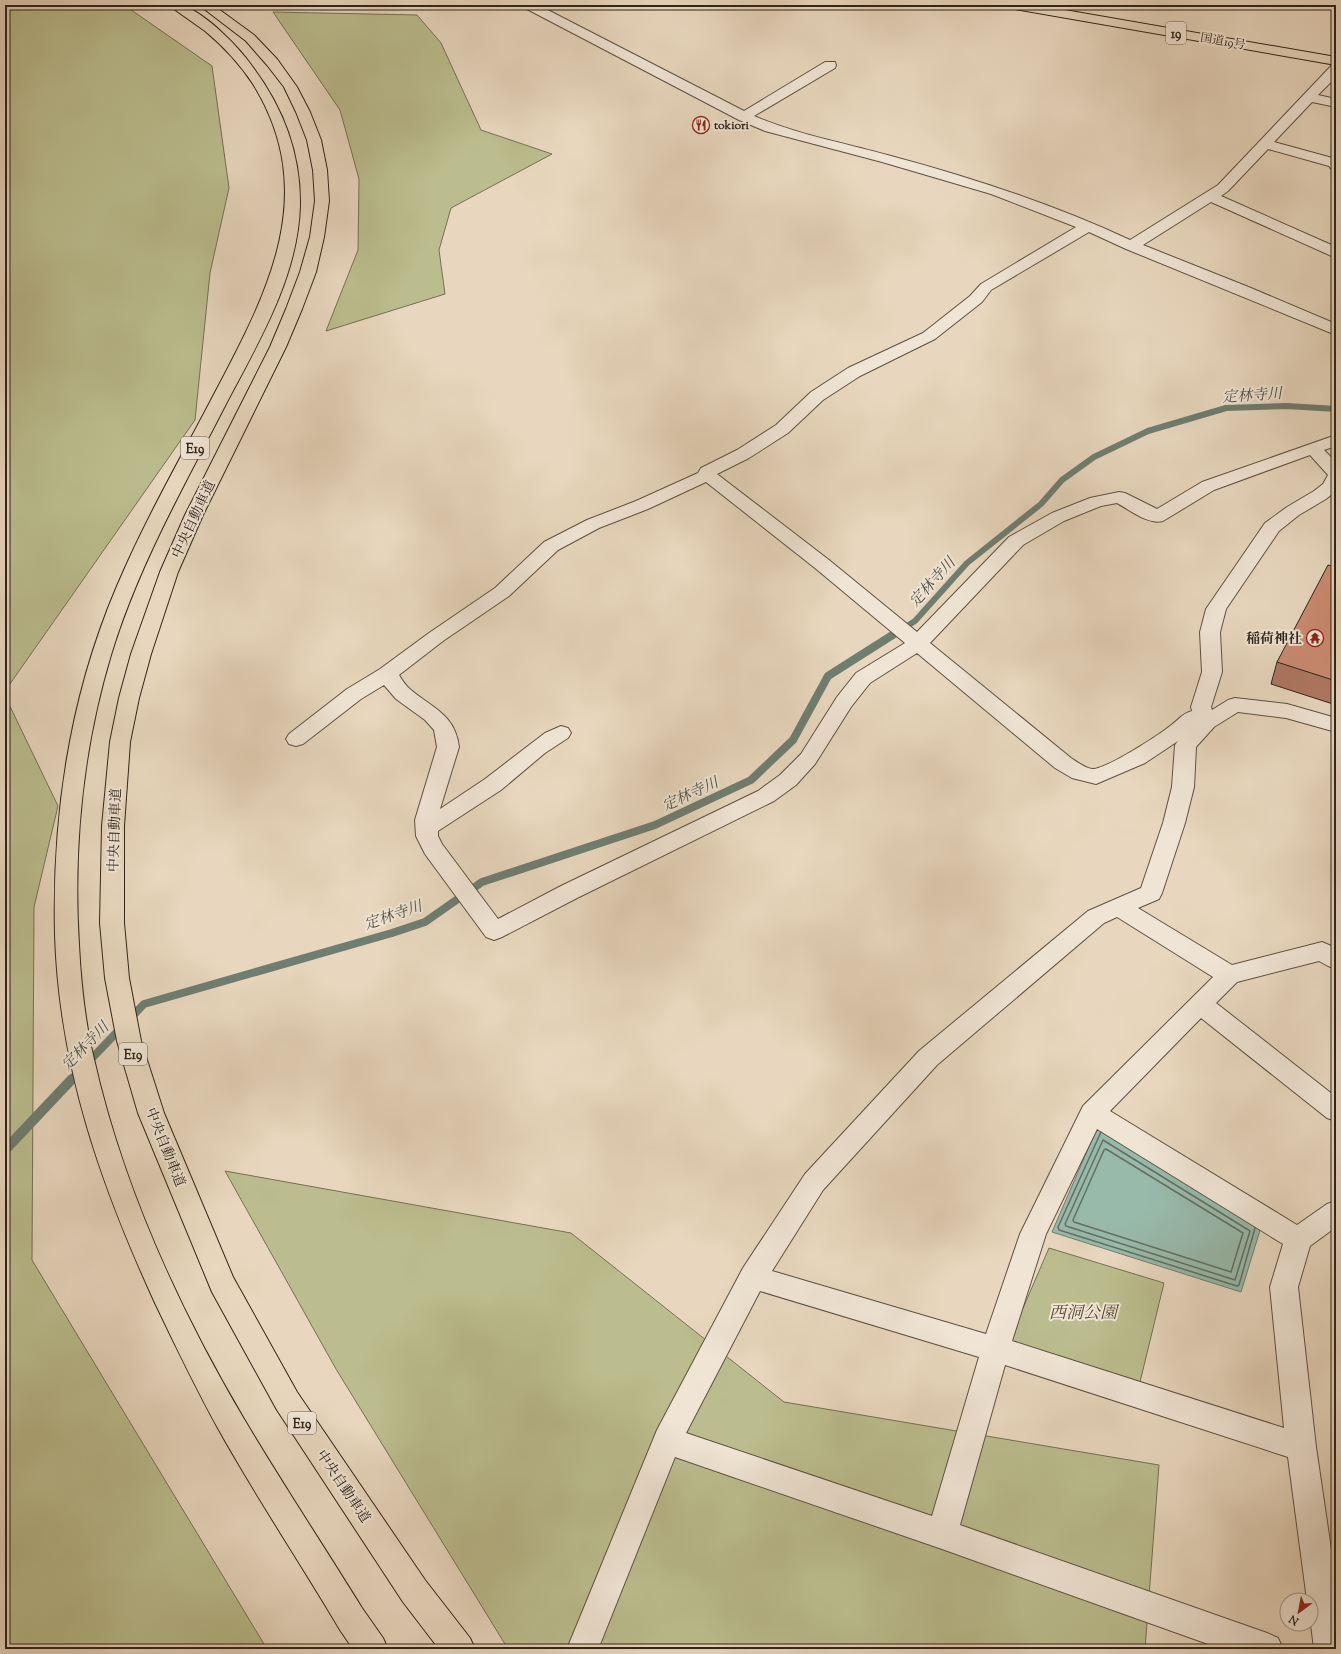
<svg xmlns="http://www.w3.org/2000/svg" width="1341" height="1654" font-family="'Sorts Mill Goudy','Noto Serif JP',serif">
  <rect width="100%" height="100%" fill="#e8d7be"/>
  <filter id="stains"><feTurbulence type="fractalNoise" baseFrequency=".005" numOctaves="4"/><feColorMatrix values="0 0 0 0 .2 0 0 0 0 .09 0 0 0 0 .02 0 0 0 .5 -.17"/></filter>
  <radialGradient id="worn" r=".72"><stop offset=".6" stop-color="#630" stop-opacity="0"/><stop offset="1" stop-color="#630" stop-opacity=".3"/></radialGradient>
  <path fill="#bbbd8e" stroke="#757054" d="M 5,5 L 124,5 L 212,66 L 229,188 L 210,273 L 195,420 L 5,691 Z
    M 273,12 L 417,15 L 441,43 L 481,130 L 552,154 L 451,208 L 439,250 L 445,294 L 326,331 L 358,250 L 359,179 L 340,110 Z
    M 5,696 L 58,806 L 34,907 L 32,1260 L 267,1649 L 5,1649 Z
    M 225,1171 L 571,1233 L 784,1402 L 1159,1465 L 1145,1649 L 508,1649 L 336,1369 Z
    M 1049,1248 L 1164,1283 L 1140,1382 L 1008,1343 Z"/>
  <path fill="#98baab" stroke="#6e7e71" d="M 1098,1126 L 1261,1227 L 1241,1292 L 1052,1232 Z"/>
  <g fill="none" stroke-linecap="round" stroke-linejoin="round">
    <path stroke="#646f62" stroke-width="1.5" d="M 1101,1132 L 1058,1227 L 1059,1230 L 1237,1286 L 1239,1285 L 1255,1228
      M 1103,1140 L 1250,1231 L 1235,1280 L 1066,1226 L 1065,1224 Z
      M 1106,1149 L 1243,1233 L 1231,1272 L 1074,1222 L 1073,1220 L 1104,1150 Z"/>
    <path stroke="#6e7e71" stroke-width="6" d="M 901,630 L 915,621 L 967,563 L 1041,504 L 1062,480 L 1094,457 L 1148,431 L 1226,408 L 1287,406 L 1336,409"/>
    <path stroke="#6e7e71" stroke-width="8" d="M 71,1080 L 144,1004 L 392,933 L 425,922 L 482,882 L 655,825 L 751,780 L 793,740 L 828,676 L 902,629"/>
    <path stroke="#6e7e71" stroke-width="10" d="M 5,1150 L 72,1079"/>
    <g stroke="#5d5142" stroke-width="2">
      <path id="minor" d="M 523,5 L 538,5 L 744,111 L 825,62 L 835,62 L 836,65 L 835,68 L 754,116 C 798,135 845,143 891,156 C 973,178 1053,204 1130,240 L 1218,185 L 1331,66 L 1336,65 L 1336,77 L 1318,95 L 1336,99 L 1336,107 L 1312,102 L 1274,142 L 1336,159 L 1336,170 L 1331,169 L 1329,166 L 1268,149 L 1228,191 L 1221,196 L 1336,247 L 1336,258 L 1211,202 L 1143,245 L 1251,288 L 1336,324 L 1336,335 L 1126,249 L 1089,232 L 991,290 L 982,302 L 935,339 L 860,376 L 823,400 L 788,433 L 749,458 L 717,474 L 829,560 L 917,632 L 1009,537 L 1052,513 L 1090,498 L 1119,492 L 1125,493 L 1157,509 L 1202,482 L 1336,435 L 1336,446 L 1324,450 L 1336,462 L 1336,491 L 1326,499 L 1299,515 L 1279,531 L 1226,609 L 1220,632 L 1222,672 L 1211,707 L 1212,710 L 1228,700 L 1235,698 L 1287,704 L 1336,718 L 1336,732 L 1286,718 L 1238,712 L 1214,727 L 1196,747 L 1194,787 L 1185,823 L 1162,893 L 1159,899 L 1138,908 L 1232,965 L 1322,942 L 1336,948 L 1336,969 L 1328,966 L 1319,961 L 1237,982 L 1216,1003 L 1336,1097 L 1336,1121 L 1327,1118 L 1201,1018 L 1110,1111 L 1297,1225 L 1327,1204 L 1336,1201 L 1336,1227 L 1310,1246 L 1298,1287 L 1316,1447 L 1336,1583 L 1336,1649 L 1314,1649 L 1311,1624 L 1311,1600 L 1307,1600 L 1288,1457 L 1005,1365 L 960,1525 L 1267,1633 L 1278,1638 L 1283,1649 L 1222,1649 L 942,1549 L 675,1457 L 599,1647 L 600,1649 L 567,1649 L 657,1430 L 743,1268 L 805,1174 L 919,1051 L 1088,911 L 1141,888 L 1163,823 L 1172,787 L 1175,745 L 1178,741 L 1145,763 L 1096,784 L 1072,778 L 1055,768 L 917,653 L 870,683 L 851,707 L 815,764 L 796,785 L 774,801 L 577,898 L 502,937 L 494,940 L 486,937 L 425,854 L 416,836 L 415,820 L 437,747 L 434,730 L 425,720 L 396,699 L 384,685 L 361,699 L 303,744 L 296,746 L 289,744 L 286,739 L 289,734 L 347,689 L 380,669 L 429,633 L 495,588 L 544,542 L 587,520 L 636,501 L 698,473 L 701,468 L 737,450 L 776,425 L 811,392 L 848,368 L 923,333 L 970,296 L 981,284 L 1076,227 L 991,194 L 882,162 L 765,131 L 739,120 L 525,8 ZM 1310,455 L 1328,475 L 1323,484 L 1314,491 L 1287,507 L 1265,523 L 1206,609 L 1200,632 L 1202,672 L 1191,707 L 1192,711 C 1181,714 1179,720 1170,726 C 1159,735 1105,770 1092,769 C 1085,768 1077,762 1071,758 L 930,643 L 1023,545 L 1064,521 L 1101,506 L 1117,503 C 1130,510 1148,525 1163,521 L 1214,490 ZM 706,482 L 815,568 L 905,643 L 856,673 L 837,697 L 801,754 L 780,775 L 758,791 L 561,886 L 498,919 L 442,844 L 438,836 L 438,831 L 501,790 L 545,753 L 568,738 L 571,733 L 568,728 L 561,726 L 545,733 L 485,779 L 440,809 L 459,747 C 455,714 432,708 411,690 C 406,686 402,680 399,675 L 443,641 L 509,596 L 558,550 L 599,528 L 648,509 ZM 1117,917 L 1213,977 L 1083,1106 L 1020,1234 L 986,1334 L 772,1271 L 823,1190 L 937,1065 L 1104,923 ZM 1097,1129 L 1283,1244 L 1270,1287 L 1284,1428 L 1012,1341 L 1046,1234 ZM 760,1291 L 979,1357 L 932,1516 L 686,1433 Z"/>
    </g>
    <g stroke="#2f2419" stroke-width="2">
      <path id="trunk" d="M 1009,5 L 1036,5 L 1336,57 L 1336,65 L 1015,9 L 1011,8 Z"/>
    </g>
    <g stroke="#2f2419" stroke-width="2">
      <path id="motorway" d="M 169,5 C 175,5 181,4 186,7 C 207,15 239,47 252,66 C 283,107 301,154 300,206 C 298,277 258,343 226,404 C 184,486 138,566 111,655 C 83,748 73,847 79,945 C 81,983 85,1022 94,1059 C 122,1184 179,1309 244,1419 C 282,1483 323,1545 362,1608 L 383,1638 L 388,1649 L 353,1649 L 340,1630 C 302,1566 261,1504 224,1439 C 199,1395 177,1349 155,1303 C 101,1185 59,1067 55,935 C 52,815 70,696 117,586 C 144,522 178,463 210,402 C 264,299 323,197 253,84 C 240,64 223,46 205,31 C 193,22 180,14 169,5 Z
        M 199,5 L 213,5 L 254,35 L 277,59 L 297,87 L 310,112 L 321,140 L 327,170 L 329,201 L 324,237 L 316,272 L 302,309 L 286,347 L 203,515 L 178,572 L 151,654 L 139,698 L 130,742 L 124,826 L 124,923 L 129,978 L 141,1041 L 164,1113 L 233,1277 L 297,1392 L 425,1580 L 470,1638 L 475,1649 L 439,1649 L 403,1602 L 277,1410 L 212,1292 L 138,1113 L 117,1041 L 105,978 L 100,923 L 102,826 L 110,742 L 119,698 L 131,654 L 160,572 L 185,515 L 270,347 L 286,309 L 300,272 L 310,237 L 315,201 L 313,170 L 307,140 L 296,112 L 284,87 L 267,65 L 246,41 Z"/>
    </g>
    <use href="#minor" fill="#f0e5d5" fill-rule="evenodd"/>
    <use href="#trunk" fill="#e8d7be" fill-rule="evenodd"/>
    <use href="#motorway" fill="#e8d7be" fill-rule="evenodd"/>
  </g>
  <path fill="#af7863" stroke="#2f2419" d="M 1336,567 L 1336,705 L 1271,684 L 1277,662 Z"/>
  <path fill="#cb8c73" stroke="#2f2419" d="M 1328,565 L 1336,567 L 1336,681 L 1277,662 Z"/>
  <defs>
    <g id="restaurant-ring" transform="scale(0.9)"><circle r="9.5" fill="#f0e5d5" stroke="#8f2418" stroke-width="1.5"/><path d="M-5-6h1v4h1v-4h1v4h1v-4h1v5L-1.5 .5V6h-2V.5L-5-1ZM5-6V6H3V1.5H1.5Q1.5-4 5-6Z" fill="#8f2418"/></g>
    <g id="temple-ring" transform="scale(0.9)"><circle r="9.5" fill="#f0e5d5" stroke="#8f2418" stroke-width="1.5"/><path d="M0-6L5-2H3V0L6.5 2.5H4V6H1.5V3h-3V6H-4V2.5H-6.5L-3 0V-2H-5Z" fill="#8f2418"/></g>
  </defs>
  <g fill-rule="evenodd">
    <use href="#restaurant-ring" x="701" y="125"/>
    <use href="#temple-ring" x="1315" y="638"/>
  </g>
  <g text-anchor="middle" stroke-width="4" stroke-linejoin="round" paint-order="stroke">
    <g font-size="12" fill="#2f2419" stroke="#f0e5d5">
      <text transform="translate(1223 41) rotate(10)" y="4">国道19号</text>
    </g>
    <g font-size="12" font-weight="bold" fill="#2f2419" stroke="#f0e5d5" text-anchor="start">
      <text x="714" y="129">tokiori</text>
    </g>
    <g fill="#f0e5d5" stroke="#695e51" stroke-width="1">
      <rect x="1166" y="22" width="20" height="22" rx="3"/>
      <rect x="181" y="437" width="28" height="22" rx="3"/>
      <rect x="119" y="1043" width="28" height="22" rx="3"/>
      <rect x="288" y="1412" width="28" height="22" rx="3"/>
    </g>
    <g font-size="13" font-weight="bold" fill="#2f2419">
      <text x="1176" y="38">19</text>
      <text x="195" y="453">E19</text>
      <text x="133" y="1059">E19</text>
      <text x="302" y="1428">E19</text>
    </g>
    <g font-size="14" fill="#2f2419" stroke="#f0e5d5">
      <text transform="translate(193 519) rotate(-65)" y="5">中央自動車道</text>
      <text transform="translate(114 830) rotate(-88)" y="5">中央自動車道</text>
      <text transform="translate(166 1147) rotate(68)" y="5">中央自動車道</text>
      <text transform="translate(344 1486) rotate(56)" y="5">中央自動車道</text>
    </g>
    <g font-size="14" font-weight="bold" fill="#2f2419" stroke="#f0e5d5" text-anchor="end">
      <text x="1302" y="643">稲荷神社</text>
    </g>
    <g font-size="15" font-style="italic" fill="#4e5145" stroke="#f0e5d5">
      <text transform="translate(1252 395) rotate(-4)" y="5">定林寺川</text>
      <text transform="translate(932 582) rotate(-48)" y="5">定林寺川</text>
      <text transform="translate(690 794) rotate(-25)" y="5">定林寺川</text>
      <text transform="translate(393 915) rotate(-19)" y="5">定林寺川</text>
      <text transform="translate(85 1046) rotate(-46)" y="5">定林寺川</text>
    </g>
    <g font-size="17" font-style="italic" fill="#524a36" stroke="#f0e5d5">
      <text x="1083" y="1318">西洞公園</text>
    </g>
  </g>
  <rect width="1341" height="1654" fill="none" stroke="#e8d7be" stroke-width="20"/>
  <rect x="6" y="6" width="1329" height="1642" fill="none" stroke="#2f2419" stroke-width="2"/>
  <rect x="10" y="10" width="1321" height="1634" fill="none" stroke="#2f2419"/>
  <g transform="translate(1299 1612) rotate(212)"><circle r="19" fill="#f0e5d5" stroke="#a3988a"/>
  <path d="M0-3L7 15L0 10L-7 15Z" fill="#8f2418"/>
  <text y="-6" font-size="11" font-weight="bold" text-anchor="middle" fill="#2f2419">N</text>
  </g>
  <rect width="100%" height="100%" filter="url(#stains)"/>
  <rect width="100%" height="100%" fill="url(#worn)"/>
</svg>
